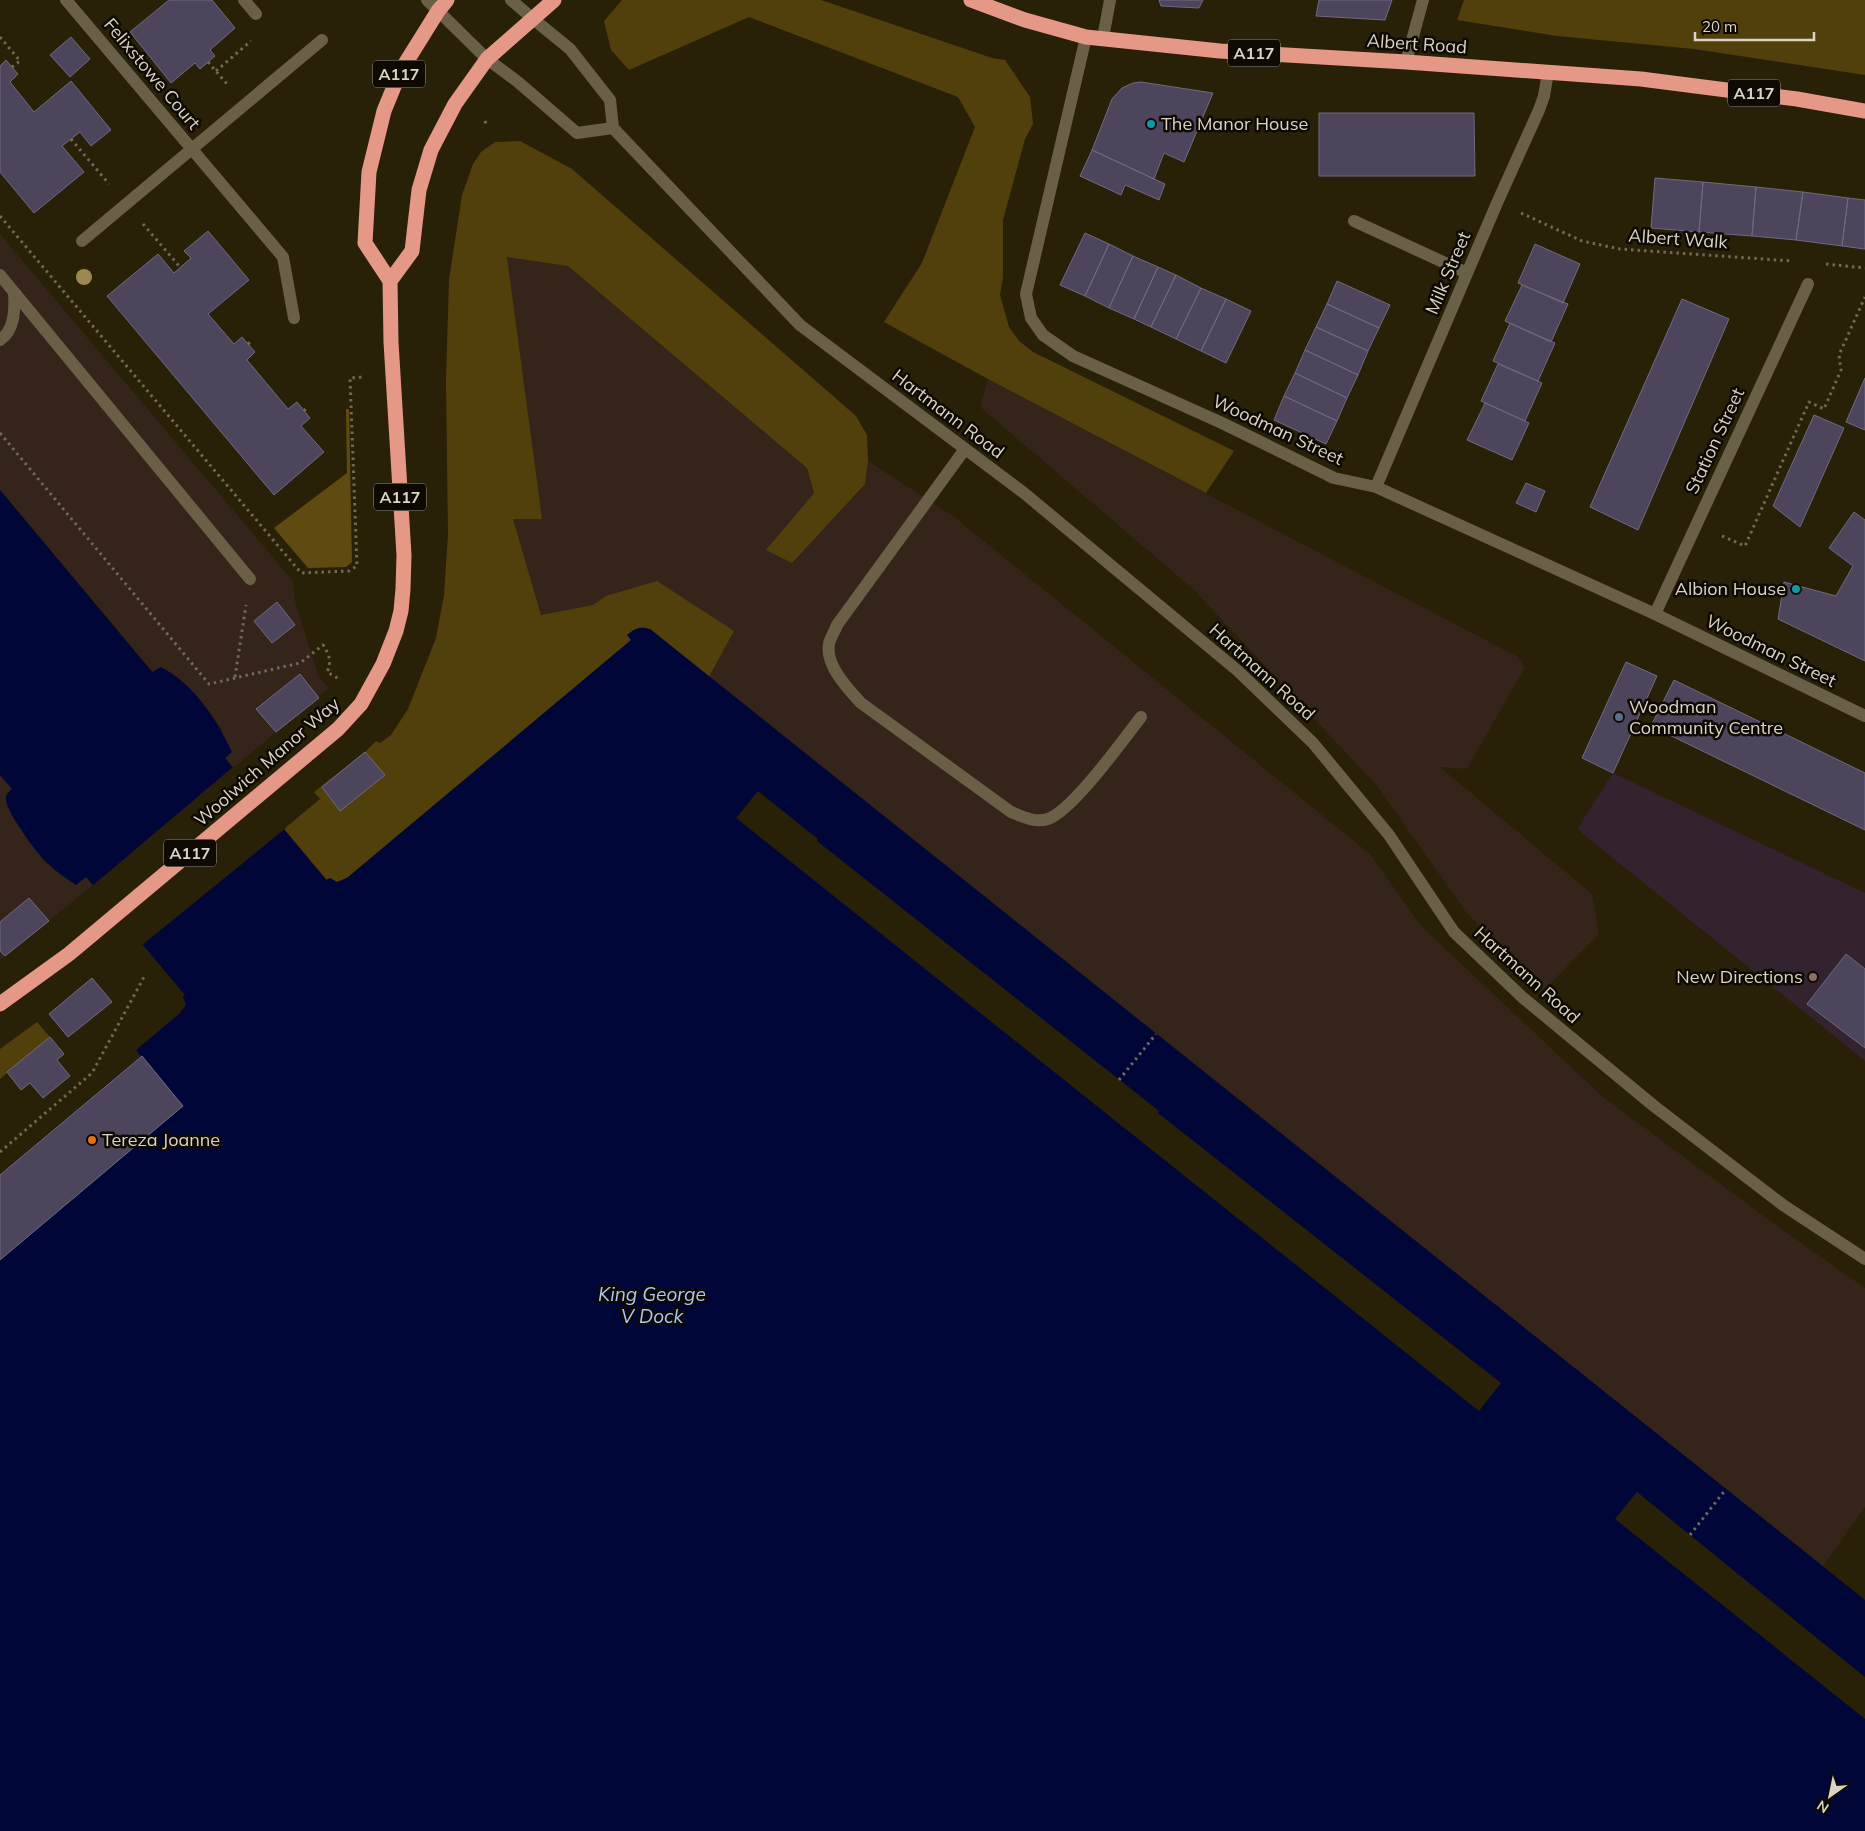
<svg xmlns="http://www.w3.org/2000/svg" width="1865" height="1831" font-family="Mulish,sans-serif">
  <rect width="100%" height="100%" fill="#292008"/>
  <path fill="#34241a" d="M 0,234 L 293,581 L 295,601 L 319,678 L 329,688 L 233,768 L 225,758 L 222,730 L 209,711 L 174,676 L 153,672 L 0,490 Z
    M 507,257 L 568,266 L 807,468 L 814,493 L 767,550 L 865,484 L 868,461 L 953,516 L 1370,854 L 1421,926 L 1602,1096 L 1777,1226 L 1865,1288 L 1865,1507 L 1823,1566 L 709,677 L 734,631 L 606,596 L 593,605 L 541,615 L 513,519 L 541,519 Z
    M 988,379 L 1518,657 L 1525,667 L 1467,769 L 1440,767 L 1592,894 L 1599,934 L 1544,990 L 1466,912 L 1377,786 L 1194,590 L 980,407 Z
    M 0,775 L 12,789 L 15,819 L 28,840 L 44,860 L 56,871 L 86,877 L 93,885 L 0,960 Z"/>
  <path fill="#32232e" d="M 1613,773 L 1865,893 L 1865,1061 L 1577,829 Z"/>
  <path fill="#52400c" d="M 622,0 L 821,0 L 992,58 L 1005,60 L 1030,97 L 1033,124 L 1025,139 L 1003,220 L 1003,277 L 1000,295 L 1009,327 L 1019,341 L 1033,352 L 1234,451 L 1206,493 L 988,379 L 884,322 L 922,263 L 975,127 L 958,97 L 749,17 L 629,70 L 611,50 L 604,21 Z
    M 1464,0 L 1865,0 L 1865,75 L 1694,49 L 1557,36 L 1457,20 Z
    M 520,141 L 572,169 L 856,416 L 867,435 L 868,461 L 865,484 L 792,563 L 766,550 L 814,493 L 807,468 L 568,266 L 507,257 L 542,519 L 513,519 L 541,615 L 593,605 L 606,596 L 657,581 L 734,631 L 709,677 L 650,629 L 627,635 L 632,640 L 347,878 L 337,882 L 327,880 L 284,829 L 320,799 L 314,792 L 365,752 L 376,741 L 380,743 L 391,735 L 408,709 L 436,638 L 444,595 L 448,535 L 446,380 L 449,280 L 462,195 L 473,164 L 481,152 L 495,142 Z
    M 37,1022 L 50,1037 L 0,1079 L 0,1049 Z"/>
  <path fill="#5f4b11" d="M 346,409 L 349,409 L 352,562 L 346,567 L 308,568 L 274,528 L 347,473 Z"/>
  <path fill="#000637" d="M 0,490 L 152,672 L 161,667 C 194,684 217,720 232,752 L 225,758 L 326,880 L 330,878 L 337,882 L 347,878 L 631,640 L 627,635 C 635,628 640,626 650,629 L 1865,1600 L 1865,1831 L 0,1831 L 0,1175 L 141,1056 L 136,1050 L 179,1014 L 186,1005 L 183,997 L 185,995 L 86,877 L 76,885 C 65,878 54,870 45,861 C 36,851 5,811 6,798 C 6,794 9,792 12,789 L 0,775 Z"/>
  <path fill="#292008" d="M 234,766 L 286,828 L 141,946 L 91,887 Z
    M 758,791 L 818,839 L 817,841 L 1159,1111 L 1158,1113 L 1501,1383 L 1479,1411 L 736,818 Z
    M 1637,1492 L 1865,1677 L 1865,1719 L 1615,1519 Z"/>
  <path fill="#4d455c" stroke="#716982" d="M 169,0 L 212,0 L 235,28 L 210,50 L 215,56 L 200,69 L 195,63 L 171,83 L 130,32 Z
    M 1159,0 L 1203,0 L 1199,8 L 1161,6 Z
    M 1319,0 L 1392,0 L 1385,20 L 1316,16 Z
    M 71,37 L 90,59 L 70,77 L 50,55 Z
    M 6,60 L 18,74 L 10,82 L 34,112 L 71,81 L 111,130 L 91,146 L 80,132 L 62,146 L 84,172 L 34,213 L 0,172 L 0,66 Z
    M 1141,82 L 1213,93 L 1184,162 L 1164,153 L 1154,179 L 1092,150 L 1112,99 L 1122,88 L 1133,83 Z
    M 1319,113 L 1474,113 L 1475,176 L 1319,176 Z
    M 1092,150 L 1165,184 L 1159,200 L 1125,185 L 1121,195 L 1080,176 Z
    M 1655,178 L 1703,182 L 1699,232 L 1651,228 Z
    M 1703,182 L 1756,187 L 1752,236 L 1699,232 Z
    M 1756,187 L 1803,192 L 1796,240 L 1752,236 Z
    M 1803,192 L 1848,198 L 1842,246 L 1796,240 Z
    M 1848,198 L 1865,200 L 1865,249 L 1842,246 Z
    M 208,231 L 249,280 L 208,314 L 234,344 L 242,337 L 248,344 L 255,352 L 247,360 L 288,409 L 297,402 L 310,418 L 301,426 L 324,452 L 274,495 L 107,296 L 158,254 L 174,273 L 191,258 L 184,251 Z
    M 1085,233 L 1109,244 L 1085,296 L 1060,285 Z
    M 1109,244 L 1133,256 L 1109,308 L 1085,296 Z
    M 1535,244 L 1580,264 L 1563,303 L 1518,283 Z
    M 1133,256 L 1158,267 L 1134,319 L 1109,308 Z
    M 1158,267 L 1176,275 L 1151,327 L 1134,319 Z
    M 1176,275 L 1201,288 L 1176,339 L 1151,327 Z
    M 1337,281 L 1390,305 L 1379,328 L 1327,304 Z
    M 1522,285 L 1568,304 L 1551,342 L 1505,321 Z
    M 1201,288 L 1226,299 L 1201,351 L 1176,339 Z
    M 1226,299 L 1251,311 L 1226,363 L 1201,351 Z
    M 1682,299 L 1729,319 L 1638,530 L 1590,507 Z
    M 1327,304 L 1379,328 L 1368,351 L 1316,327 Z
    M 1510,323 L 1555,343 L 1538,381 L 1493,361 Z
    M 1316,327 L 1368,351 L 1358,375 L 1305,350 Z
    M 1305,350 L 1358,375 L 1347,398 L 1295,373 Z
    M 1498,364 L 1542,383 L 1525,421 L 1481,401 Z
    M 1295,373 L 1347,398 L 1337,421 L 1284,396 Z
    M 1865,378 L 1865,430 L 1846,422 Z
    M 1284,396 L 1337,421 L 1326,444 L 1274,420 Z
    M 1485,403 L 1529,423 L 1512,460 L 1467,440 Z
    M 1814,415 L 1844,428 L 1800,527 L 1773,506 Z
    M 1526,483 L 1545,491 L 1536,512 L 1516,503 Z
    M 1854,512 L 1865,520 L 1865,661 L 1778,619 L 1784,582 L 1836,596 L 1853,566 L 1829,548 Z
    M 277,602 L 295,625 L 272,643 L 254,621 Z
    M 1626,662 L 1657,676 L 1613,773 L 1582,758 Z
    M 300,674 L 319,698 L 276,732 L 256,709 Z
    M 1674,680 L 1865,773 L 1865,830 L 1651,726 Z
    M 365,752 L 385,775 L 340,811 L 322,787 Z
    M 29,898 L 49,921 L 5,956 L 0,951 L 0,922 Z
    M 1846,954 L 1865,969 L 1865,1048 L 1807,1004 Z
    M 92,978 L 112,1002 L 68,1037 L 49,1014 Z
    M 50,1037 L 64,1054 L 57,1060 L 70,1076 L 43,1098 L 30,1083 L 21,1090 L 7,1072 Z
    M 142,1056 L 183,1106 L 0,1260 L 0,1175 Z"/>
  <g fill="none" stroke-linecap="round" stroke-linejoin="round">
    <path stroke="#716955" stroke-width="3" stroke-dasharray="2.5 4" stroke-linecap="butt" d="M 0,37 L 20,61 L 12,67
      M 208,62 L 227,84
      M 216,71 L 251,41
      M 485,121 L 487,126
      M 71,139 L 109,184
      M 1521,213 L 1582,241 L 1620,249 L 1792,261
      M 0,216 L 301,573 L 349,571 L 357,566 L 350,378 L 364,377
      M 143,224 L 180,267
      M 1826,264 L 1865,268
      M 248,344 L 251,341
      M 304,411 L 308,406
      M 0,433 L 209,684 L 300,663 L 323,645 C 329,654 332,662 327,672 L 341,680
      M 1722,536 L 1745,546 L 1809,402 L 1824,409 L 1841,370 L 1839,355 L 1865,297
      M 235,677 L 246,605
      M 1119,1080 L 1156,1034
      M 0,1152 L 92,1073 L 144,977
      M 1690,1535 L 1726,1489"/>
    <path stroke="#6a6047" stroke-width="12" d="M 532,18 L 570,49 L 610,100 L 613,128 L 800,325 L 1024,493 L 1238,671 L 1313,743 L 1389,835 L 1454,932 L 1522,997 L 1654,1106 L 1783,1205 L 1865,1259
      M 487,59 L 518,82 L 577,133 L 613,128
      M 1354,221 L 1467,273
      M 0,275 L 250,579
      M 0,340 C 15,330 15,309 14,293
      M 965,449 L 837,625 C 835,631 830,638 829,644 C 825,665 848,689 861,703 L 1011,812 C 1023,817 1035,823 1048,819 C 1073,810 1123,740 1141,717"/>
    <path stroke="#6a6047" stroke-width="12" d="M 66,0 L 283,257 L 294,318
      M 244,0 L 256,14
      M 427,0 L 487,59
      M 511,0 L 532,18
      M 1086,37 L 1026,294 L 1031,318 L 1043,335 L 1073,356 L 1222,423 L 1334,478 L 1376,487 L 1655,614 L 1865,716
      M 1103,38 L 1110,0
      M 1406,62 L 1423,0
      M 82,241 L 322,40
      M 1376,487 L 1497,203 L 1539,110 L 1544,96 L 1548,72
      M 1655,614 L 1808,284"/>
    <path stroke="#e69887" stroke-width="15" d="M 971,0 L 1025,20 L 1086,37 L 1220,51 L 1406,62 L 1641,79 L 1797,99 L 1865,111
      M 390,281 L 412,251 L 419,190 L 431,150 L 455,104 L 487,59 L 554,0
      M 0,1004 L 69,954 L 338,729 L 361,704 L 383,664 L 396,631 L 401,611 L 403,589 L 404,555 L 391,342 L 390,281 L 365,243 L 369,172 L 384,111 L 400,72 L 438,11 L 447,0"/>
  </g>
  <circle fill="#9c8853" cx="84" cy="277" r="8"/>
  <g fill="#0f9aa8" stroke="#0e0a03" stroke-width="2">
    <circle cx="1151" cy="124" r="5"/>
    <circle cx="1796" cy="589" r="5"/>
  </g>
  <circle fill="#5c6f8a" stroke="#0e0a03" stroke-width="2" cx="1619" cy="717" r="5"/>
  <circle fill="#8d6e63" stroke="#0e0a03" stroke-width="2" cx="1813" cy="977" r="5"/>
  <circle fill="#e8710a" stroke="#0e0a03" stroke-width="2" cx="92" cy="1140" r="5"/>
  <g text-anchor="middle" stroke-width="5" stroke-linejoin="round" paint-order="stroke">
    <g fill="#0e0a03" stroke="#9d978c" stroke-width="1">
      <rect x="1228" y="39.5" width="52" height="27" rx="4"/>
      <rect x="373" y="60.5" width="52" height="27" rx="4"/>
      <rect x="1728" y="79.5" width="52" height="27" rx="4"/>
      <rect x="374" y="483.5" width="52" height="27" rx="4"/>
      <rect x="164" y="839.5" width="52" height="27" rx="4"/>
    </g>
    <g font-size="16" font-weight="bold" fill="#dad4c6">
      <text x="1254" y="59">A117</text>
      <text x="399" y="80">A117</text>
      <text x="1754" y="99">A117</text>
      <text x="400" y="503">A117</text>
      <text x="190" y="859">A117</text>
    </g>
    <g font-size="18" fill="#dad4c6" stroke="#0e0a03">
      <text transform="translate(1417 44) rotate(4)" y="6">Albert Road</text>
      <text transform="translate(152 74) rotate(50)" y="6">Felixstowe Court</text>
      <text transform="translate(1678 239) rotate(4)" y="6">Albert Walk</text>
      <text transform="translate(1448 273) rotate(-67)" y="6">Milk Street</text>
      <text transform="translate(948 414) rotate(37)" y="6">Hartmann Road</text>
      <text transform="translate(1278 430) rotate(25)" y="6">Woodman Street</text>
      <text transform="translate(1715 441) rotate(-65)" y="6">Station Street</text>
      <text transform="translate(1771 651) rotate(26)" y="6">Woodman Street</text>
      <text transform="translate(1262 672) rotate(42)" y="6">Hartmann Road</text>
      <text transform="translate(267 762) rotate(-41)" y="6">Woolwich Manor Way</text>
      <text transform="translate(1527 975) rotate(42)" y="6">Hartmann Road</text>
    </g>
    <g font-size="18" fill="#dad4c6" stroke="#0e0a03" text-anchor="start">
      <text x="1161" y="130">The Manor House</text>
      <text x="1786" y="595" text-anchor="end">Albion House</text>
      <text x="1629" y="713">Woodman<tspan x="1629" dy="21">Community Centre</tspan></text>
      <text x="1803" y="983" text-anchor="end">New Directions</text>
      <text x="102" y="1146">Tereza Joanne</text>
    </g>
    <g font-size="19" font-style="italic" fill="#abc8fa" stroke="#0e0a03">
      <text x="652" y="1301">King George<tspan x="652" dy="22">V Dock</tspan></text>
    </g>
  </g>
  <g transform="translate(1830 1796) rotate(213)" stroke="#0e0a03" stroke-width="4" paint-order="stroke">
  <path d="M0-4L9 19L0 12L-9 19Z" fill="#dad4c6"/>
  <text y="-8" font-size="14" font-weight="bold" text-anchor="middle" fill="#dad4c6">N</text>
  </g>
  <path d="M1695 32v8h119v-8" fill="none" stroke="#dad4c6" stroke-width="2.5"/>
  <text x="1702" y="32" font-size="15" fill="#dad4c6" stroke="#0e0a03" stroke-width="4" paint-order="stroke">20 m</text>
</svg>
